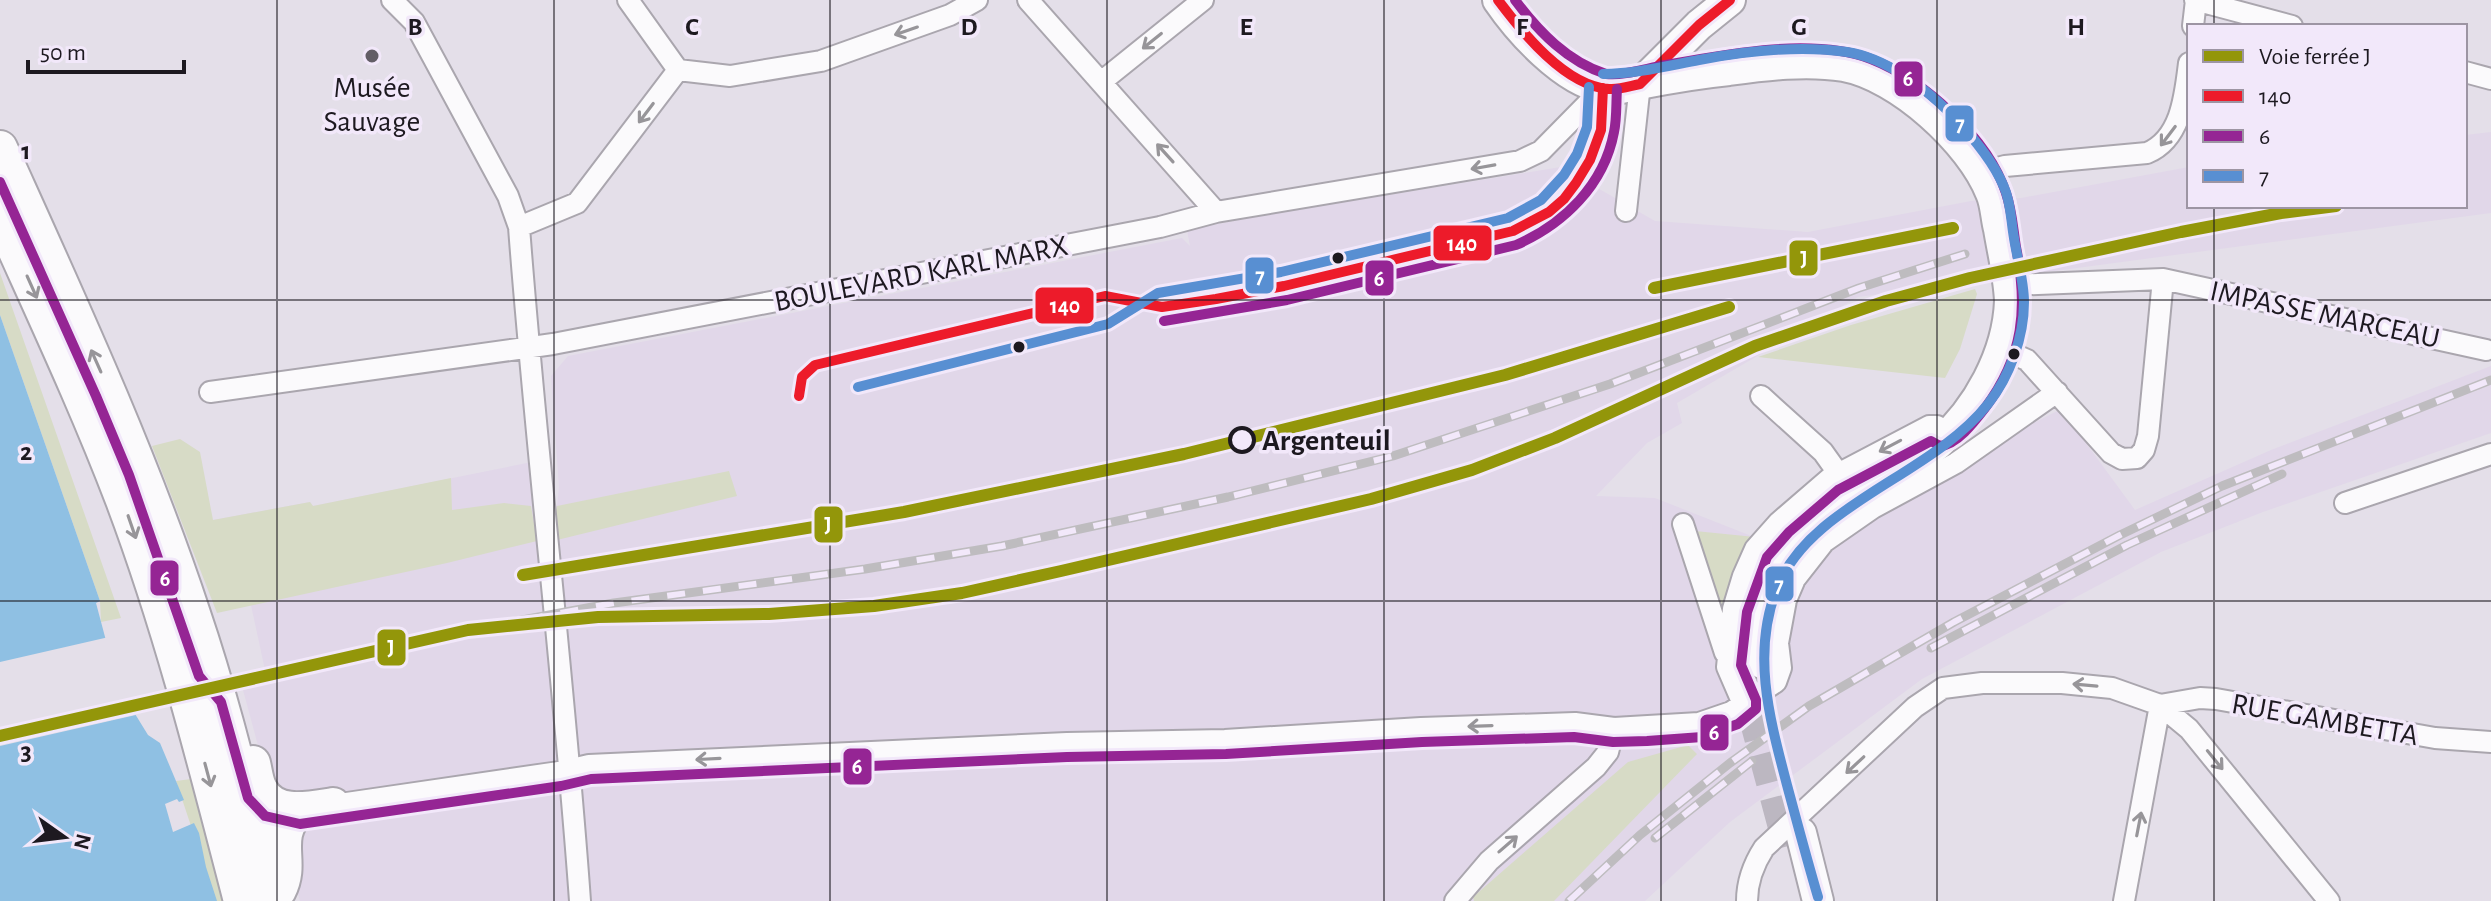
<svg xmlns="http://www.w3.org/2000/svg" width="2491" height="901" font-family="'Alegreya Sans',sans-serif">
  <rect width="100%" height="100%" fill="#e4dfe9"/>
  <path fill="#e1d7e9" d="M 2491,132 L 2491,213 L 1858,297 L 1677,403 L 1682,423 L 1647,443 L 1596,496 L 1655,498 L 1787,550 L 2061,409 L 2135,510 L 2271,450 L 2491,366 L 2491,433 L 2263,512 L 2161,552 L 1922,679 L 1730,822 L 1645,901 L 300,901 L 243,690 L 268,684 L 251,605 L 213,520 L 310,502 L 313,506 L 537,461 L 540,507 L 557,506 L 559,487 L 551,376 L 568,356 L 1182,238 L 1190,246 L 1187,230 L 1270,214 L 1561,167 L 1655,221 L 1808,232 L 1971,201 L 2021,198 L 2189,167 L 2189,206 L 2465,206 L 2465,135 Z"/>
  <path fill="#d7dbc6" d="M 0,273 L 121,618 L 101,622 L 100,601 L 0,315 Z
    M 1975,289 L 1977,294 L 1960,349 L 1945,378 L 1758,357 L 1851,325 Z
    M 180,439 L 200,452 L 213,520 L 310,502 L 313,506 L 451,478 L 452,510 L 504,503 L 531,506 L 537,541 L 447,563 L 217,613 L 152,446 Z
    M 729,471 L 737,496 L 557,540 L 554,517 L 557,506 Z
    M 1695,531 L 1755,537 L 1723,606 L 1718,605 Z
    M 1688,745 L 1697,754 L 1554,901 L 1474,901 L 1473,897 L 1628,762 Z
    M 191,779 L 224,901 L 216,901 L 176,781 Z"/>
  <path fill="#8fc0e3" d="M 0,315 L 100,601 L 96,603 L 121,697 L 124,696 L 148,735 L 160,743 L 184,800 L 179,802 L 177,799 L 165,804 L 173,832 L 194,823 L 199,833 L 206,867 L 217,901 L 0,901 Z"/>
  <path fill="#e4dfe9" d="M 109,637 L 124,692 L 140,714 L 0,746 L 0,662 Z"/>
  <g fill="none" stroke-linecap="round" stroke-linejoin="round">
    <path stroke="#bcb7c1" stroke-width="30" stroke-dasharray="30 15" stroke-linecap="butt" d="M 1750,665 L 1752,711 L 1788,846"/>
    <g stroke="#aaa6ae" stroke-width="24">
      <path id="minor" d="M 392,0 L 414,22 L 508,196 L 519,227 C 536,452 564,676 580,901
        M 628,0 L 678,70
        M 1028,0 L 1216,212
        M 2195,0 L 2292,26
        M 2193,26 L 2196,0
        M 2465,72 L 2491,79
        M 1101,82 L 1203,0
        M 1980,173 L 2005,166 L 2147,153 C 2181,139 2185,96 2189,63
        M 1626,211 L 1640,84
        M 519,227 L 577,203 L 678,70 L 730,76 L 821,61 L 950,15 L 977,0
        M 2163,279 L 2486,350
        M 2002,349 L 2027,360 L 2111,453 L 2122,459 L 2137,458 L 2144,450 L 2148,436 L 2163,279 L 2010,285
        M 210,392 L 553,344 L 1160,227 L 1216,212 L 1520,161 L 1541,151 L 1603,88
        M 1761,396 L 1823,452 L 1838,473
        M 2345,503 L 2491,454
        M 1683,524 L 1725,653
        M 1743,704 L 1727,667 L 1733,609 L 1743,576 L 1755,549 L 1779,522 L 1830,478 L 1929,426 L 1937,426 L 1942,432
        M 2160,705 L 2200,698 L 2216,699 L 2435,738 L 2491,742
        M 333,805 L 559,772 L 589,765 L 1067,743 L 1225,740 L 1421,728 L 1575,723 L 1614,728 L 1699,723 L 1731,712 L 1776,682 L 1781,668 L 1778,643 L 1786,600 L 1795,579 L 1824,542 L 1873,508 L 1956,463 L 2057,392
        M 1455,901 L 1489,861 L 1596,767 L 1608,752 L 1614,728
        M 1747,901 C 1747,881 1753,865 1764,848 L 1915,707 L 1943,688 L 1982,683 L 2062,683 L 2112,688 L 2160,705 L 2189,729 L 2329,901
        M 2124,901 L 2160,705"/>
    </g>
    <g stroke="#aaa6ae" stroke-width="34">
      <path id="secondary" d="M 1498,0 C 1520,32 1563,80 1603,88 C 1616,91 1628,86 1639,84 C 1669,78 1699,73 1729,70 C 1767,65 1806,60 1844,66 C 1899,76 1971,142 1991,193 C 1996,204 1996,218 1999,229 C 2003,253 2009,277 2010,301 C 2008,354 1978,409 1938,444 C 1918,461 1895,475 1873,489 C 1838,512 1805,532 1783,569 C 1766,598 1763,630 1762,663
        M 1640,84 L 1699,25 L 1730,0
        M 1801,833 L 1818,901"/>
    </g>
    <g stroke="#aaa6ae" stroke-width="38">
      <path id="primary" d="M 0,148 C 69,301 140,454 193,614 C 225,708 247,805 272,901
        M 0,216 C 42,310 86,403 123,500 C 172,630 206,766 241,901
        M 253,763 C 255,771 256,782 260,789 C 274,817 308,809 333,805
        M 279,890 C 294,861 271,840 298,810"/>
    </g>
    <use href="#minor" stroke="#fbfafc" stroke-width="20"/>
    <use href="#secondary" stroke="#fbfafc" stroke-width="30"/>
    <use href="#primary" stroke="#fbfafc" stroke-width="34"/>
    <g stroke="#bebcbf" stroke-width="9">
      <path id="rail" d="M 419,639 L 614,603 L 865,569 L 1002,546 L 1228,497 L 1393,456 L 1610,384 L 1859,288 L 1965,254
        M 1931,648 L 2127,545 L 2282,474
        M 1655,838 L 1752,761
        M 1569,901 L 1640,835 L 1730,763 L 1809,706 L 1954,622 L 2120,535 L 2222,486 L 2491,380"/>
    </g>
    <use href="#rail" stroke="#f2e8fa" stroke-width="6" stroke-dasharray="18" stroke-linecap="butt"/>
    <g stroke="#f2e8fa" stroke-width="16">
      <path id="bus-1" d="M 1498,0 C 1522,32 1565,86 1609,89 C 1619,90 1630,86 1640,84
        M 1640,84 L 1699,25 L 1730,0
        M 799,396 L 802,377 L 815,365 L 1105,296 L 1162,307 L 1216,299 L 1284,286 L 1513,231 L 1549,212 L 1564,199 L 1576,183 L 1590,160 L 1601,130 L 1603,88"/>
    </g>
    <g stroke="#f2e8fa" stroke-width="16">
      <path id="bus-2" d="M 0,182 L 96,396 L 129,475 L 199,676 L 221,702 L 248,798 L 265,816 L 300,824 L 561,786 L 591,779 L 1067,757 L 1226,754 L 1422,742 L 1574,737 L 1613,742 L 1647,741 L 1702,737 L 1738,724 L 1756,709 L 1756,700 L 1741,665 L 1747,612 L 1767,557 L 1789,532 L 1838,490 L 1931,441 L 1940,446 C 1957,445 1975,421 1985,408 C 2024,356 2028,308 2016,247 C 2013,229 2012,210 2006,193 C 1988,138 1924,80 1871,59 C 1813,37 1726,54 1666,65 C 1647,68 1625,76 1606,74 C 1568,62 1539,32 1515,0
        M 1164,321 L 1287,300 L 1516,245 C 1564,224 1604,185 1614,132 C 1617,118 1616,103 1617,89"/>
    </g>
    <g stroke="#f2e8fa" stroke-width="16">
      <path id="bus-3" d="M 1603,74 C 1635,74 1667,66 1699,60 C 1746,51 1799,45 1847,52 C 1886,58 1924,87 1951,114 C 1971,135 1993,160 2004,187 C 2011,202 2011,222 2014,238 C 2017,258 2024,281 2024,302 C 2024,337 2010,376 1988,404 C 1931,476 1810,504 1777,588 C 1751,654 1770,720 1787,785 C 1797,822 1807,860 1818,897
        M 858,387 L 1108,324 L 1158,293 L 1281,272 L 1508,218 L 1541,200 L 1564,175 L 1577,154 L 1587,127 L 1589,87"/>
    </g>
    <use href="#bus-1" stroke="#ed1b2a" stroke-width="10"/>
    <use href="#bus-2" stroke="#952594" stroke-width="10"/>
    <use href="#bus-3" stroke="#588fd2" stroke-width="10"/>
    <g stroke="#f2e8fa" stroke-width="18">
      <path id="rail-1" d="M 1654,288 L 1953,228
        M 523,575 L 904,512 L 1184,454 L 1505,375 L 1729,307
        M 0,736 L 468,630 L 598,617 L 769,614 L 874,606 L 962,593 L 1061,571 L 1371,499 L 1472,470 L 1555,438 L 1755,346 L 1886,301 L 1970,278 L 2181,232 L 2281,213 L 2336,206"/>
    </g>
    <use href="#rail-1" stroke="#93960a" stroke-width="12"/>
  </g>
  <defs><path id="oneway-shaft" d="M-6 0H5M1.5-3L5.5 0L1.5 3" fill="none" stroke-width="1.6" stroke-linecap="round" stroke-linejoin="round" transform="scale(2)"/></defs>
  <g stroke="#979599">
    <use href="#oneway-shaft" transform="translate(906 31) rotate(161)"/>
    <use href="#oneway-shaft" transform="translate(1152 41) rotate(141)"/>
    <use href="#oneway-shaft" transform="translate(646 113) rotate(127)"/>
    <use href="#oneway-shaft" transform="translate(2168 136) rotate(127)"/>
    <use href="#oneway-shaft" transform="translate(1165 153) rotate(-132)"/>
    <use href="#oneway-shaft" transform="translate(1483 167) rotate(170)"/>
    <use href="#oneway-shaft" transform="translate(32 287) rotate(66)"/>
    <use href="#oneway-shaft" transform="translate(96 361) rotate(-114)"/>
    <use href="#oneway-shaft" transform="translate(1890 446) rotate(152)"/>
    <use href="#oneway-shaft" transform="translate(132 527) rotate(71)"/>
    <use href="#oneway-shaft" transform="translate(2085 685) rotate(-175)"/>
    <use href="#oneway-shaft" transform="translate(1480 726) rotate(178)"/>
    <use href="#oneway-shaft" transform="translate(708 759) rotate(177)"/>
    <use href="#oneway-shaft" transform="translate(2215 760) rotate(51)"/>
    <use href="#oneway-shaft" transform="translate(1855 765) rotate(137)"/>
    <use href="#oneway-shaft" transform="translate(208 775) rotate(75)"/>
    <use href="#oneway-shaft" transform="translate(2139 824) rotate(-79)"/>
    <use href="#oneway-shaft" transform="translate(1508 844) rotate(-41)"/>
  </g>
  <path fill="none" stroke="#1d1920" stroke-width="2" stroke-opacity="0.55" d="M 277,0 L 277,901M 554,0 L 554,901M 830,0 L 830,901M 1107,0 L 1107,901M 1384,0 L 1384,901M 1661,0 L 1661,901M 1937,0 L 1937,901M 2214,0 L 2214,26M 2214,206 L 2214,901M 0,300 L 2491,300M 0,601 L 2491,601"/>
  <circle fill="#635e66" stroke="#f2e8fa" stroke-width="3" cx="372" cy="56" r="8"/>
  <g fill="#1d1920" stroke="#f2e8fa" stroke-width="3">
    <circle cx="1338" cy="258" r="7"/>
    <circle cx="1019" cy="347" r="7"/>
    <circle cx="2014" cy="354" r="7"/>
  </g>
  <circle fill="#f2e8fa" stroke="#1d1920" stroke-width="4" cx="1242" cy="440" r="12"/>
  <g text-anchor="middle" stroke-width="7" stroke-linejoin="round" paint-order="stroke">
    <g font-size="30" fill="#1d1920" stroke="#f2e8fa">
      <text x="372" y="97">Musée<tspan x="372" dy="34">Sauvage</tspan></text>
    </g>
    <g font-size="30" fill="#1d1920" stroke="#f2e8fa">
      <text transform="translate(921 273) rotate(-11)" y="10">BOULEVARD KARL MARX</text>
      <text transform="translate(2325 314) rotate(12)" y="10">IMPASSE MARCEAU</text>
      <text transform="translate(2325 719) rotate(10)" y="10">RUE GAMBETTA</text>
    </g>
    <g font-size="30" font-weight="bold" fill="#1d1920" stroke="#f2e8fa" text-anchor="start">
      <text x="1262" y="450">Argenteuil</text>
    </g>
  </g>
  <g font-size="26" text-anchor="middle" font-weight="bold" fill="#1d1920" stroke="#f2e8fa" stroke-width="7" stroke-linejoin="round" paint-order="stroke">
    <text x="415" y="35">B</text>
    <text x="692" y="35">C</text>
    <text x="969" y="35">D</text>
    <text x="1246" y="35">E</text>
    <text x="1522" y="35">F</text>
    <text x="1799" y="35">G</text>
    <text x="2076" y="35">H</text>
    <text x="26" y="159">1</text>
    <text x="26" y="460">2</text>
    <text x="26" y="760">3</text>
  </g>
  <g stroke="#f2e8fa" stroke-width="3">
    <rect x="1893" y="60" width="31" height="38" rx="8" fill="#952594"/>
    <rect x="1944" y="104" width="31" height="39" rx="8" fill="#588fd2"/>
    <rect x="1432" y="224" width="61" height="38" rx="8" fill="#ed1b2a"/>
    <rect x="1788" y="239" width="31" height="38" rx="8" fill="#93960a"/>
    <rect x="1244" y="256" width="31" height="39" rx="8" fill="#588fd2"/>
    <rect x="1364" y="259" width="31" height="38" rx="8" fill="#952594"/>
    <rect x="1034" y="286" width="61" height="39" rx="8" fill="#ed1b2a"/>
    <rect x="813" y="505" width="31" height="39" rx="8" fill="#93960a"/>
    <rect x="149" y="559" width="31" height="38" rx="8" fill="#952594"/>
    <rect x="1764" y="565" width="31" height="38" rx="8" fill="#588fd2"/>
    <rect x="376" y="628" width="31" height="39" rx="8" fill="#93960a"/>
    <rect x="1699" y="713" width="31" height="39" rx="8" fill="#952594"/>
    <rect x="842" y="747" width="31" height="39" rx="8" fill="#952594"/>
  </g>
  <g font-size="22" text-anchor="middle" font-weight="bold" fill="#fff">
    <text x="1908" y="86">6</text>
    <text x="1960" y="131">7</text>
    <text x="1462" y="251">140</text>
    <text x="1804" y="266">J</text>
    <text x="1260" y="283">7</text>
    <text x="1379" y="286">6</text>
    <text x="1065" y="313">140</text>
    <text x="828" y="532">J</text>
    <text x="165" y="586">6</text>
    <text x="1779" y="592">7</text>
    <text x="391" y="655">J</text>
    <text x="1714" y="740">6</text>
    <text x="857" y="774">6</text>
  </g>
  <rect x="2187" y="24" width="280" height="184" fill="#f2e8fa" stroke="#9d95a3" stroke-width="2"/>
  <rect x="2203" y="50" width="40" height="12" fill="#93960a" stroke="#9d95a3" stroke-width="2"/>
  <text x="2259" y="64" font-size="24" fill="#1d1920">Voie ferrée J</text>
  <rect x="2203" y="90" width="40" height="12" fill="#ed1b2a" stroke="#9d95a3" stroke-width="2"/>
  <text x="2259" y="104" font-size="24" fill="#1d1920">140</text>
  <rect x="2203" y="130" width="40" height="12" fill="#952594" stroke="#9d95a3" stroke-width="2"/>
  <text x="2259" y="144" font-size="24" fill="#1d1920">6</text>
  <rect x="2203" y="170" width="40" height="12" fill="#588fd2" stroke="#9d95a3" stroke-width="2"/>
  <text x="2259" y="184" font-size="24" fill="#1d1920">7</text>
  <g transform="translate(64 837) rotate(104)" stroke="#f2e8fa" stroke-width="6" paint-order="stroke">
  <path d="M0-6L14 30L0 20L-14 30Z" fill="#1d1920"/>
  <text y="-12" font-size="22" font-weight="bold" text-anchor="middle" fill="#1d1920">N</text>
  </g>
  <path d="M28 60v12h156v-12" fill="none" stroke="#1d1920" stroke-width="4"/>
  <text x="40" y="60" font-size="24" fill="#1d1920" stroke="#f2e8fa" stroke-width="6" paint-order="stroke">50 m</text>
</svg>
